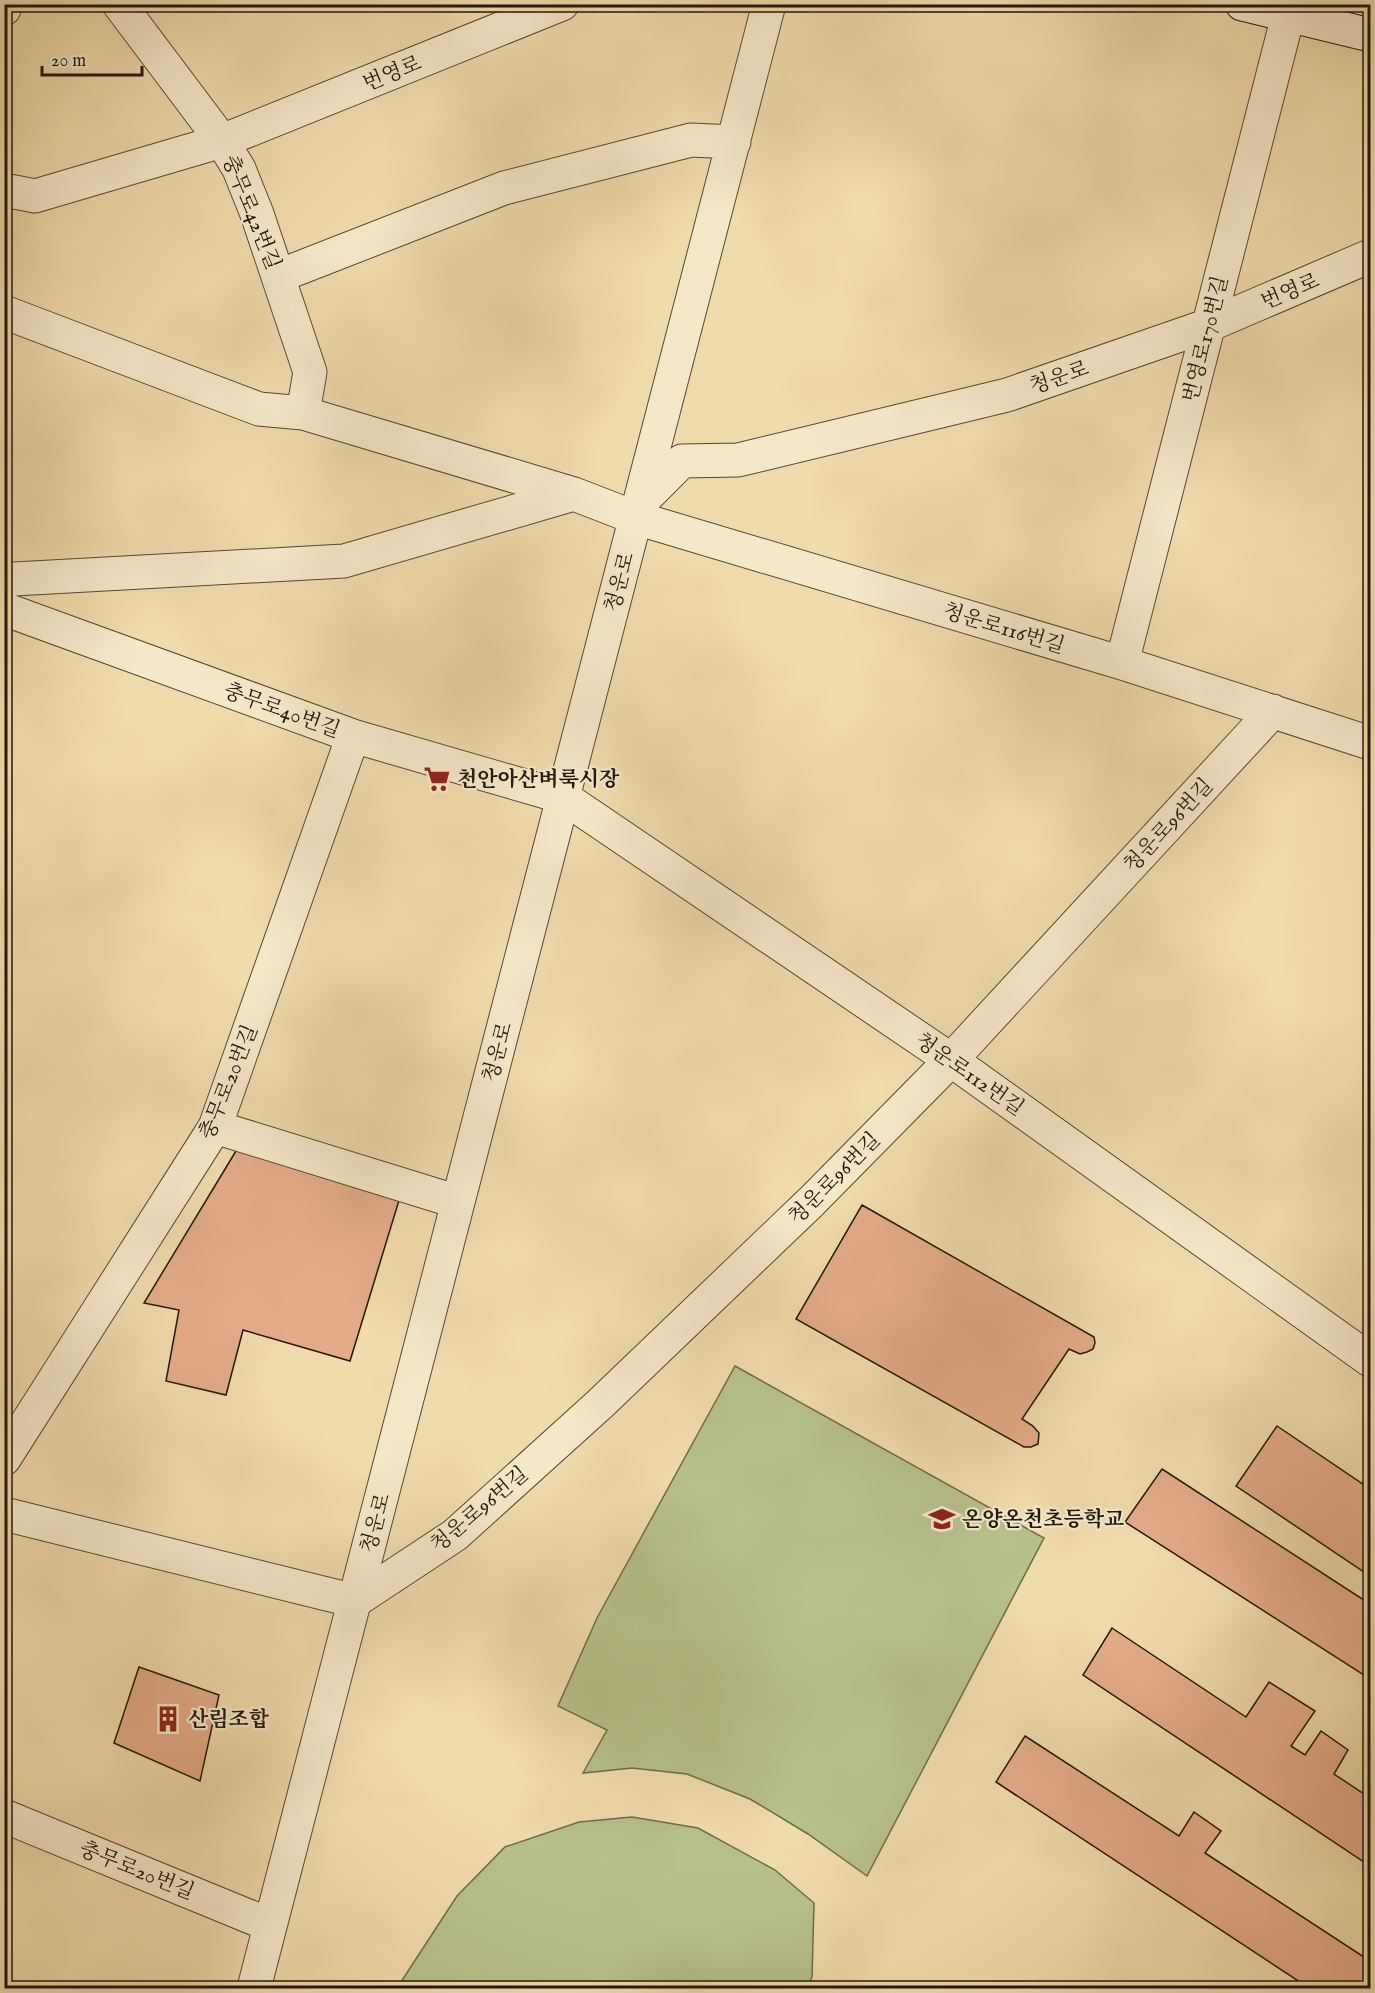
<svg xmlns="http://www.w3.org/2000/svg" width="1375" height="1993" font-family="'IM FELL English','Noto Serif KR',serif">
  <rect width="100%" height="100%" fill="#f0dbac"/>
  <filter id="stains"><feTurbulence type="fractalNoise" baseFrequency=".00333" numOctaves="4"/><feColorMatrix values="0 0 0 0 .2 0 0 0 0 .09 0 0 0 0 .02 0 0 0 .5 -.17"/></filter>
  <radialGradient id="worn" r=".72"><stop offset=".6" stop-color="#630" stop-opacity="0"/><stop offset="1" stop-color="#630" stop-opacity=".3"/></radialGradient>
  <path fill="#b7c18c" stroke="#6c6c4d" stroke-width="1.5" d="M 735,1366 L 1044,1538 L 867,1876 L 808,1834 L 750,1799 L 687,1774 L 632,1768 L 583,1773 L 607,1730 L 558,1706 L 597,1618 Z
    M 632,1817 L 698,1828 L 775,1870 L 814,1903 L 812,1977 L 807,1988 L 397,1988 L 457,1896 L 505,1847 L 579,1822 Z"/>
  <path fill="#e4ab8a" stroke="#20180e" stroke-width="1.5" d="M 239,1146 L 400,1197 L 350,1361 L 243,1330 L 226,1395 L 166,1381 L 179,1310 L 144,1303 Z
    M 862,1205 L 1094,1337 L 1095,1343 L 1093,1349 L 1087,1352 L 1080,1354 L 1069,1349 L 1022,1419 L 1033,1426 L 1039,1433 L 1038,1444 L 1031,1447 L 1024,1447 L 796,1319 Z
    M 1277,1426 L 1370,1489 L 1370,1576 L 1236,1486 Z
    M 1162,1469 L 1370,1604 L 1370,1679 L 1125,1522 Z
    M 1112,1628 L 1246,1717 L 1269,1682 L 1315,1711 L 1291,1746 L 1305,1755 L 1321,1731 L 1348,1750 L 1334,1774 L 1370,1798 L 1370,1866 L 1083,1675 Z
    M 1112,1628 L 1246,1717 L 1269,1682 L 1315,1711 L 1291,1746 L 1305,1755 L 1321,1731 L 1348,1750 L 1334,1774 L 1370,1798 L 1370,1866 L 1083,1675 Z
    M 139,1667 L 219,1695 L 200,1781 L 114,1743 Z
    M 1025,1736 L 1179,1836 L 1194,1812 L 1221,1831 L 1205,1853 L 1370,1961 L 1370,1977 L 1363,1988 L 1309,1988 L 996,1782 Z
    M 1025,1736 L 1179,1836 L 1194,1812 L 1221,1831 L 1205,1853 L 1370,1961 L 1370,1977 L 1363,1988 L 1309,1988 L 996,1782 Z"/>
  <g fill="none" stroke-linecap="round" stroke-linejoin="round">
    <g stroke="#544936" stroke-width="35">
      <path id="street" d="M 119,4 L 222,141 L 239,169 L 257,214 L 310,372 L 303,413
        M 4,9 L 6,4
        M 4,190 L 35,196 L 222,141 L 562,4
        M 279,276 L 504,188 L 691,140 L 734,142
        M 4,312 L 259,409 L 303,413 L 574,494 L 636,518 L 1122,663 L 1370,743
        M 640,503 L 682,461 L 738,460 L 1007,395 L 1209,325 L 1370,256
        M 4,583 L 14,579 L 344,561 L 574,494
        M 4,609 L 353,736 L 563,797 L 951,1060 L 1370,1360
        M 1122,663 L 1291,4
        M 215,1127 L 458,1202
        M 4,1459 L 215,1127 L 353,736
        M 4,1514 L 355,1601 L 455,1535 L 600,1404 L 812,1201 L 951,1060 L 1273,711
        M 4,1816 L 270,1925
        M 254,1988 L 769,4"/>
    </g>
    <g stroke="#20180e" stroke-width="35">
      <path id="secondary" d="M 1242,4 L 1370,35"/>
    </g>
    <use href="#street" stroke="#f5e8c9" stroke-width="33"/>
    <use href="#secondary" stroke="#f5e8c9" stroke-width="33"/>
  </g>
  <defs>
    <g id="supermarket-bare" transform="scale(2.07)"><path d="M-6-5.5h2.5l.6 2H6L4.5 2H-2.5L-4.4-4H-6ZM-1.5 3.2a1.3 1.3 0 1 0 .1 0ZM3 3.2a1.3 1.3 0 1 0 .1 0Z" fill="#8f2418" stroke="#f5e8c9" stroke-width="2.5" paint-order="stroke"/></g>
    <g id="school-bare" transform="scale(2.07)"><path d="M0-5L7-2L0 1L-7-2ZM-4 1L0 2.5L4 1V4Q0 6-4 4Z" fill="#8f2418" stroke="#f5e8c9" stroke-width="2.5" paint-order="stroke"/></g>
    <g id="building-bare" transform="scale(2.07)"><path d="M-4-6H4V6H1V3H-1V6H-4ZM-2.5-4.3h1.7v1.8h-1.7ZM.8-4.3h1.7v1.8H.8ZM-2.5-1h1.7V.8h-1.7ZM.8-1h1.7V.8H.8Z" fill="#8f2418" stroke="#f5e8c9" stroke-width="2.5" paint-order="stroke"/></g>
  </defs>
  <g fill-rule="evenodd">
    <use href="#supermarket-bare" x="437" y="779"/>
    <use href="#school-bare" x="942" y="1519"/>
    <use href="#building-bare" x="168" y="1719"/>
  </g>
  <g text-anchor="middle" stroke-width="4.5" stroke-linejoin="round" paint-order="stroke">
    <g font-size="21" fill="#20180e" stroke="#f5e8c9">
      <text transform="translate(392 73) rotate(-22)" y="7">번영로</text>
      <text transform="translate(252 212) rotate(68)" y="7">충무로42번길</text>
      <text transform="translate(1290 291) rotate(-23)" y="7">번영로</text>
      <text transform="translate(1205 339) rotate(-76)" y="7">번영로170번길</text>
      <text transform="translate(1059 377) rotate(-19)" y="7">청운로</text>
      <text transform="translate(619 582) rotate(-75)" y="7">청운로</text>
      <text transform="translate(1004 628) rotate(17)" y="7">청운로116번길</text>
      <text transform="translate(282 710) rotate(20)" y="7">충무로40번길</text>
      <text transform="translate(1168 825) rotate(-47)" y="7">청운로96번길</text>
      <text transform="translate(497 1052) rotate(-75)" y="7">청운로</text>
      <text transform="translate(970 1074) rotate(35)" y="7">청운로112번길</text>
      <text transform="translate(228 1082) rotate(-68)" y="7">충무로20번길</text>
      <text transform="translate(834 1178) rotate(-45)" y="7">청운로96번길</text>
      <text transform="translate(479 1509) rotate(-40)" y="7">청운로96번길</text>
      <text transform="translate(375 1523) rotate(-75)" y="7">청운로</text>
      <text transform="translate(137 1870) rotate(22)" y="7">충무로20번길</text>
    </g>
    <g font-size="21" font-weight="bold" fill="#20180e" stroke="#f5e8c9" text-anchor="start">
      <text x="457" y="786">천안아산벼룩시장</text>
      <text x="962" y="1526">온양온천초등학교</text>
      <text x="188" y="1726">산림조합</text>
    </g>
  </g>
  <rect width="1375" height="1993" fill="none" stroke="#f0dbac" stroke-width="24"/>
  <rect x="6" y="6" width="1363" height="1981" fill="none" stroke="#20180e" stroke-width="3"/>
  <rect x="12" y="12" width="1351" height="1969" fill="none" stroke="#20180e" stroke-width="1.5"/>
  <path d="M42 66v9h100v-9" fill="none" stroke="#20180e" stroke-width="3"/>
  <text x="51" y="66" font-size="18" fill="#20180e" stroke="#f5e8c9" stroke-width="4.5" paint-order="stroke">20 m</text>
  <rect width="100%" height="100%" filter="url(#stains)"/>
  <rect width="100%" height="100%" fill="url(#worn)"/>
</svg>
